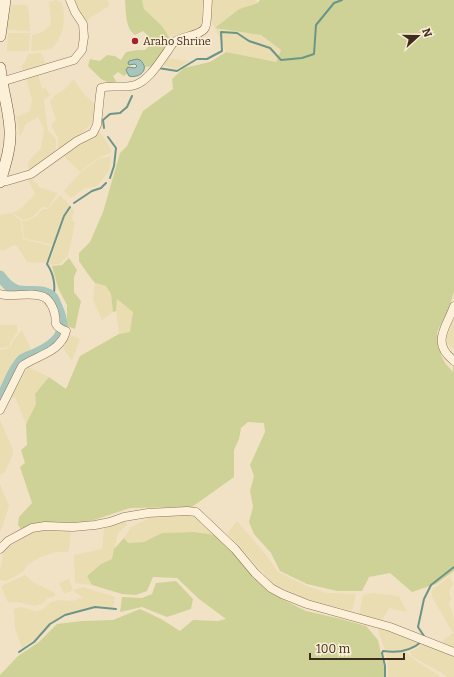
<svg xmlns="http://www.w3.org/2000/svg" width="454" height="677" font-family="Bitter,serif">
  <rect width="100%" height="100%" fill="#f2e2c5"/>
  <path fill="#e9ddb1" d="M 56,0 L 62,3 L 64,12 L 63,29 L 58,41 L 52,48 L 45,50 L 31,51 L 32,35 L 43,32 L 51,24 L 49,2 Z
    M 78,0 L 108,0 L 109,6 L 91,17 L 86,23 L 73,1 Z
    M 142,0 L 204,0 L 202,11 L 202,25 L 189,33 L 169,37 L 162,26 L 144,9 Z
    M 212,0 L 255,0 L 259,3 L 239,9 L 215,28 L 261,35 L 281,50 L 276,62 L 226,52 L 215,28 L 209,18 Z
    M 11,5 L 27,5 L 29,13 L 30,31 L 7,30 Z
    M 8,33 L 30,33 L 29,51 L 7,51 Z
    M 41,53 L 47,66 L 25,72 L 21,67 L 25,62 L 28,54 Z
    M 166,58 L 190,61 L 176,69 L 163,65 Z
    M 38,74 L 42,89 L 45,88 L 50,95 L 44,100 L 48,131 L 52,134 L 56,140 L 56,150 L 29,170 L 28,162 L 41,148 L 44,129 L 38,117 L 26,124 L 20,137 L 16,117 L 30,111 L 32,100 L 26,78 Z
    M 73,79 L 86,96 L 95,104 L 93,122 L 81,134 L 58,149 L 58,138 L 52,127 L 52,124 L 56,120 L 50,102 L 55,95 L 65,89 Z
    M 98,130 L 107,142 L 112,152 L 100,157 L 80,172 L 63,155 Z
    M 111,156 L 109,171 L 97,186 L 84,189 L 71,198 L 64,191 L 80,173 L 99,159 Z
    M 31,178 L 39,187 L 58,193 L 48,208 L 42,207 L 36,214 L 30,218 L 23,220 L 12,213 L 19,210 L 35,194 L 28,179 Z
    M 60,195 L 70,205 L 63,215 L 58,234 L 53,245 L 24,238 L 22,221 L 29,220 L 36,216 L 43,209 L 48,209 Z
    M 71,207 L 74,211 L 72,219 L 75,223 L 68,256 L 60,264 L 49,265 L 65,217 Z
    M 11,213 L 21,221 L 23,239 L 51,246 L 47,260 L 44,263 L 27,262 L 17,246 L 14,245 L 3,251 L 0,250 L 0,215 Z
    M 95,283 L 106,286 L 111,294 L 113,312 L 102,320 L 93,300 Z
    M 117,299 L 134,312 L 130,332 L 119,334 L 116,311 Z
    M 454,317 L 454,349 L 448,344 L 446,333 Z
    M 0,325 L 17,325 L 17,332 L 11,341 L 9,347 L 0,348 Z
    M 22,330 L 31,349 L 19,355 L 12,362 L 0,391 L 0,350 L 9,348 L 11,346 L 12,342 Z
    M 70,335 L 80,339 L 72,361 L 63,348 Z
    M 28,367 L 49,377 L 35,394 L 36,404 L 26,424 L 15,397 L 9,400 Z
    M 0,420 L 12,447 L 13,454 L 5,472 L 0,475 Z
    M 0,484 L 9,506 L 2,528 L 0,532 Z
    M 175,515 L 194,515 L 216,535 L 194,532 L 162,533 L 145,542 L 128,543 L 124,538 L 131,527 L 151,517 Z
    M 125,520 L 127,525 L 118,533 L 112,559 L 101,564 L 87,576 L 92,585 L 75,583 L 74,555 L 102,549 L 104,529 Z
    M 237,521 L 267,556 L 278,572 L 307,586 L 327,593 L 356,594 L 352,611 L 305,599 L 274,585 L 227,533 Z
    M 71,530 L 69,551 L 67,552 L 55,552 L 39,558 L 27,565 L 24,571 L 14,577 L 6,581 L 0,580 L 0,570 L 2,562 L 3,553 L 8,547 L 36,531 Z
    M 25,575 L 33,582 L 55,593 L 55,596 L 48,598 L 42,604 L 35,606 L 21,603 L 10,602 L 7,601 L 1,586 Z
    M 450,576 L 453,584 L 449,591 L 451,599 L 449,603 L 453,614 L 454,622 L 454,648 L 444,645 L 443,640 L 453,633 L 432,597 L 432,590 Z
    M 69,579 L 73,590 L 83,587 L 115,597 L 113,607 L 95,606 L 65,614 L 50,623 L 33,640 L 22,648 L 15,629 L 14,609 L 21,607 L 35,611 L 42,610 L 51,602 L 59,600 L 72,601 L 83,598 L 73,590 L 64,594 L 59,583 Z
    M 373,593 L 399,596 L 407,612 L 389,608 L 381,622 L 359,615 L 363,595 Z
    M 381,628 L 419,641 L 417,644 L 408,649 L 392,651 L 385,650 L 378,630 Z
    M 423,643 L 454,655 L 454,677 L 447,677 L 442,673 L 413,657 L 410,652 L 418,648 Z
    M 406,652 L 416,661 L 440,676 L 439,677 L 388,677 L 388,661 L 386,656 L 387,653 Z"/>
  <path fill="#ced297" d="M 125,0 L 142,0 L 144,9 L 162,26 L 169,37 L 171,43 L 155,66 L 145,67 L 144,63 L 137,59 L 128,63 L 129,64 L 127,70 L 127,74 L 124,76 L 118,72 L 113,76 L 116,81 L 114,85 L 101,79 L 88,66 L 90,59 L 100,61 L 107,55 L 115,56 L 121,60 L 126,52 L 138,50 L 145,50 L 150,45 L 148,36 L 143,31 L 135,35 C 125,28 126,11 125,0 Z
    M 260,0 L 454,0 L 454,292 L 447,313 L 437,332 L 441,355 L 445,363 L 453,372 L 453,365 L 454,366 L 454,571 L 436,584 L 412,592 L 390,573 L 369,577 L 362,591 L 337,591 L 307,584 L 280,571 L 271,553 L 254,534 L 249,522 L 253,507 L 250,491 L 254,476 L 250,465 L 265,432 L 264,423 L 248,422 L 241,428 L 239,439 L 234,450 L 234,477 L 192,507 L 130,508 L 94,520 L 84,522 L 45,523 L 21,529 L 18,525 L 19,517 L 32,503 L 20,467 L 25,463 L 21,450 L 27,445 L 26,424 L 36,404 L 35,394 L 49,377 L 66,389 L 80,356 L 119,334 L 130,332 L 133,312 L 117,299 L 116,311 L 113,312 L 111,294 L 106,286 L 95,283 L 90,277 L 79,261 L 79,253 L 90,242 L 103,212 L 120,153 L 127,146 L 143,111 L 173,89 L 172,79 L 184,68 L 210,62 L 226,52 L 276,62 L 281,50 L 261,35 L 215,28 L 239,9 L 258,3 Z
    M 69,258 L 77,270 L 74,277 L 74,292 L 81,301 L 75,329 L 67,326 L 67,305 L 58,288 L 52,266 L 62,265 Z
    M 194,532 L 216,535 L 270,590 L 282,599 L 306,611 L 341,619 L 366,626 L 378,640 L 384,667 L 384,677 L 0,677 L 0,675 L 18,656 L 39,642 L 57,624 L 82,621 L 113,620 L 140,609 L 161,619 L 180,631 L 193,620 L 218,621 L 226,619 L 199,599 L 177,578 L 153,577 L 147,591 L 136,595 L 122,594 L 92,585 L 87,576 L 101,564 L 112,559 L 114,549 L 124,538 L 128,543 L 144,542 L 162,533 Z
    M 176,581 L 193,599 L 191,609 L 167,617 L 142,607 L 120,612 L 122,597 L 142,598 L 152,594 L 156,583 Z"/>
  <path fill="#a7c5bb" stroke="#6c9588" d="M 137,59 L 140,60 C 151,69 139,79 129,76 L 126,70 L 128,67 L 135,68 L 137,66 L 135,64 L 129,65 L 128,63 L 129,61 Z"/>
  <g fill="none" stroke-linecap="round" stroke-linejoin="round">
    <path stroke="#6c9588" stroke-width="2" d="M 158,68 L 177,71 L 197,59 L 207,59 L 222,51 L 221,32 L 237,33 L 249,41 L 270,48 L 281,60 L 302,58 L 314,54 L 316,25 L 334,3 L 342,0
      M 104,128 L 103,120 L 110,114 L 120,113 L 127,107 L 132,96
      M 108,137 L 116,148 L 114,166 L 110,178
      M 74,203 L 92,191 L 101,188 L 106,183
      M 53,298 C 56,287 54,274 47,264 L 64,216 L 70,207
      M 424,636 L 418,627 L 424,599 L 431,585 L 454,567
      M 19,652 L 34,642 L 50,624 L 65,615 L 95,607 L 116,609
      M 385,677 L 385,666 L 382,653 L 383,651 C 397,653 411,651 421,642"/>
    <path stroke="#a7c5bb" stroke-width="11" d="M 0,276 C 5,282 10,289 19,291 C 30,293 45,288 53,298 C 55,301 56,304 57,307 C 60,313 62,320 62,327 C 62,340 46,349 35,354 C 31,356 25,357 22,360 C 11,371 8,387 0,400"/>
    <g stroke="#8f7359" stroke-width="9">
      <path id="street" d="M 1,82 L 74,60 L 82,50 L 84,37 L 83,24 L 75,12 L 70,0
        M 0,182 L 7,181 L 31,174 L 77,141 L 93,133 L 97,125 L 100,95 L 101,88 C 112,84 124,89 135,85 C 148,81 159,63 167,52 C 169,49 171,45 174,42 C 182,36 200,36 205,28 C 208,23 207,7 208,0
        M 0,294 C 13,298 31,291 44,297 C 50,300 54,309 55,315 C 56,318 55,322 56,324 C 58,328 63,330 66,331 C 65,334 64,338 62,340 C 53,354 34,357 22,366 L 0,410
        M 454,306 C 447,327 430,342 454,361
        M 0,549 L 8,541 L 32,528 L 45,526 L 73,527 L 95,525 L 110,522 L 124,517 L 148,513 L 187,511 L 196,512 L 235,549 L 255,573 L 271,588 L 282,594 L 307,604 L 390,627 L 454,652"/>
    </g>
    <g stroke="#71543c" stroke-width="12">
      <path id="secondary" d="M 0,36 L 5,0
        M 0,68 C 2,89 9,109 10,130 C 11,148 5,165 0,182"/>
    </g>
    <use href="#street" stroke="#fcf0d9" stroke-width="8"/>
    <use href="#secondary" stroke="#fcf0d9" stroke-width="11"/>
  </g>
  <circle fill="#a4232b" stroke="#f9edd5" stroke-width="1.5" cx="135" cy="41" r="4"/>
  <g text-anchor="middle" stroke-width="3" stroke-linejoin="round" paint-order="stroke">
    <g font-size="11" fill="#3e2c1e" stroke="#f9edd5" text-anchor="start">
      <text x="143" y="45">Araho Shrine</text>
    </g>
  </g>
  <g transform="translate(418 36) rotate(69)" stroke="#f9edd5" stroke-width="3" paint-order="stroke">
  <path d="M0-3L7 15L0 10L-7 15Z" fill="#3e2c1e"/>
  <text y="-6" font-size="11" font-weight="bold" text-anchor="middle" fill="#3e2c1e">N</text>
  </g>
  <path d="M310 653v6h94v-6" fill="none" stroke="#3e2c1e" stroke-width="2"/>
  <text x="316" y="653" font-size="12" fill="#3e2c1e" stroke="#f9edd5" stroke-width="3" paint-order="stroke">100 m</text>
</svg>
